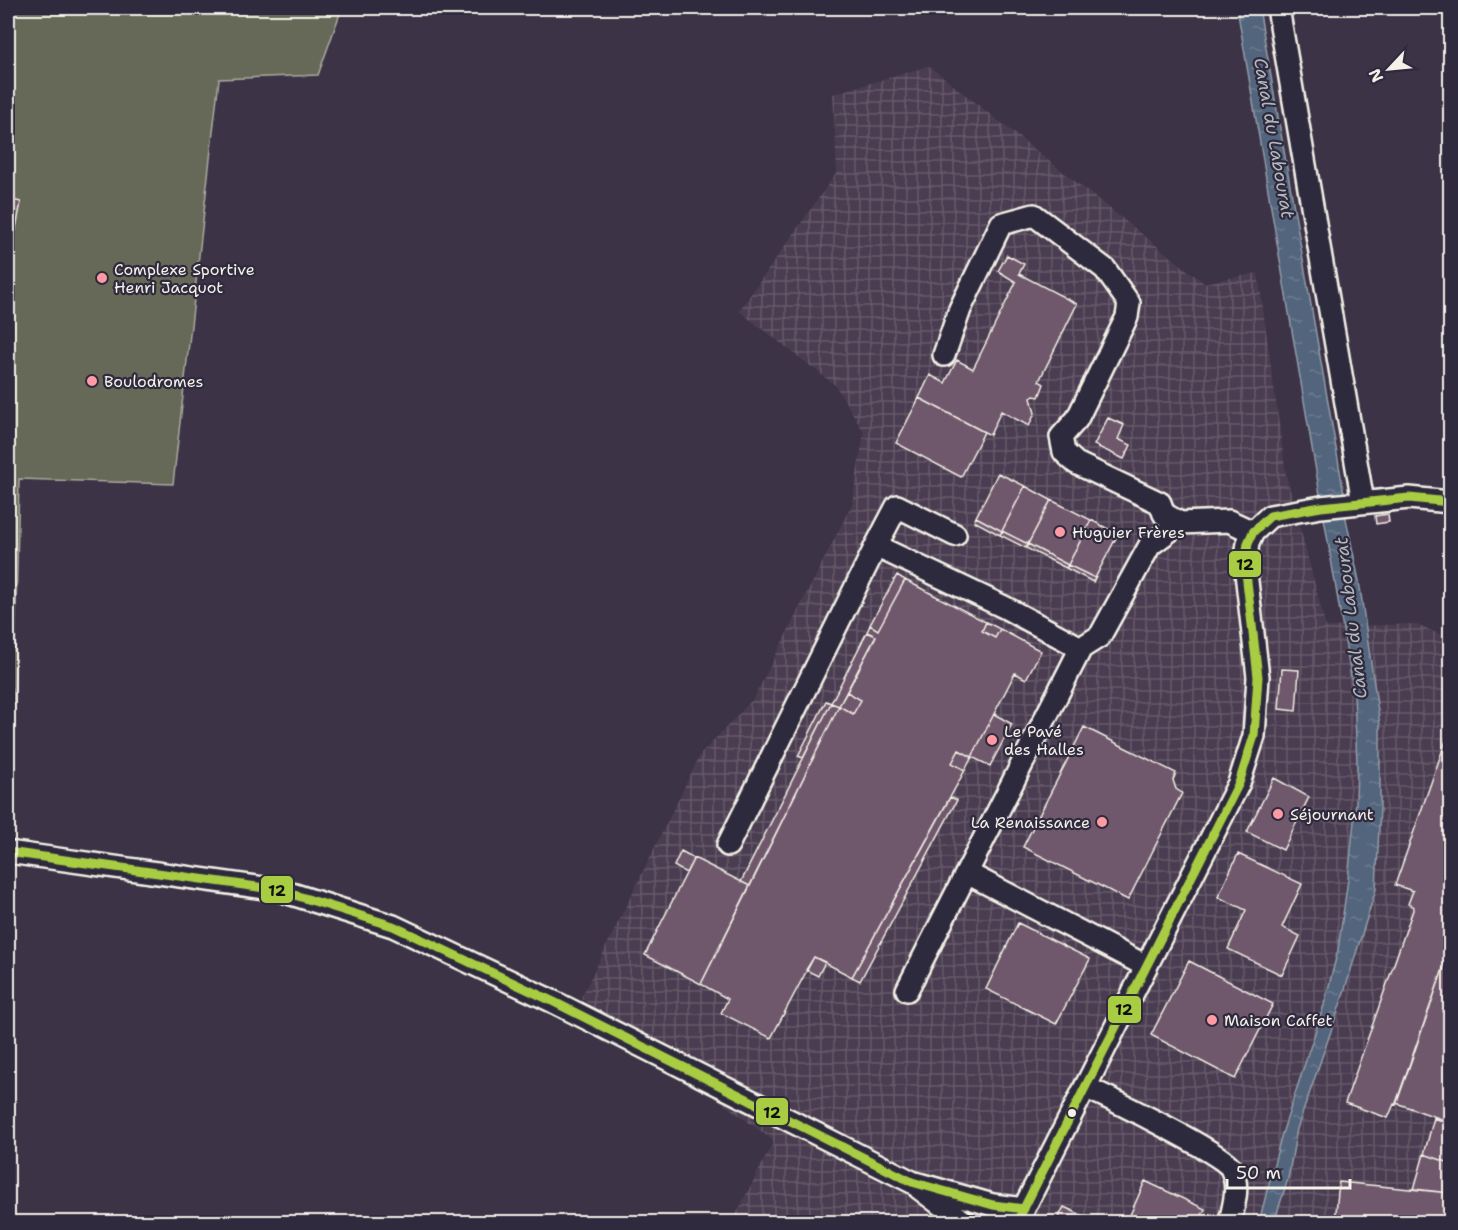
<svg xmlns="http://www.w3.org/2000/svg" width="1458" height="1230" font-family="'Shantell Sans',sans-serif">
  <defs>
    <pattern id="industrial-grid" width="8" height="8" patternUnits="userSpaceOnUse" patternTransform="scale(1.5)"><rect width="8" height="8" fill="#4b3e51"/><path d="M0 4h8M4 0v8" fill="none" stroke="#665a6a"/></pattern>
    <pattern id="water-ripples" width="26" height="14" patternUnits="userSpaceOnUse" patternTransform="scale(1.5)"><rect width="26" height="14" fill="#52657d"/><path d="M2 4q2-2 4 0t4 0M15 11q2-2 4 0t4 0" fill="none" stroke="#6c7c8f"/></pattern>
  </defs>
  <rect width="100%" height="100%" fill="#3c3346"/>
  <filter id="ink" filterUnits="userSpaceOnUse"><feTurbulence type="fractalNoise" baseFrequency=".0167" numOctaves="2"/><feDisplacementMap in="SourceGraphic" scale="12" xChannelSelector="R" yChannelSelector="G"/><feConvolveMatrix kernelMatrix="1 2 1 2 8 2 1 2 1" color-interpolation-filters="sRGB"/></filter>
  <g filter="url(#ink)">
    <path fill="url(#industrial-grid)" d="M 929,66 L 1204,283 L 1258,273 L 1286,474 L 1326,627 L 1414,624 L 1450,638 L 1450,1222 L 732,1222 L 774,1141 L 581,998 L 700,755 L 754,698 L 852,504 L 864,432 L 835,385 L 739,311 L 837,172 L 833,94 Z"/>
    <path fill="#666758" stroke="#adaca0" stroke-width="1.5" d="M 8,8 L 342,8 L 318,75 L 219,79 L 173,484 L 19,479 L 13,740 L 8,739 Z"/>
    <path fill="url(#water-ripples)" stroke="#939da8" stroke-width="1.5" d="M 1237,8 L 1259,8 L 1343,488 L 1346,519 L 1359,581 L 1380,725 L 1380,807 L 1376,889 L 1340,1005 L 1297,1129 L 1288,1179 L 1274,1222 L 1259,1222 L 1281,1137 L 1324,1005 L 1338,950 L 1348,879 L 1356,802 L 1357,763 L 1354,694 Z"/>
    <path fill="#6f586c" stroke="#f4f1e8" stroke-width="1.5" d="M 8,199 L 21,202 L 10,260 L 8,260 Z
      M 1007,255 L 1024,264 L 1019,274 L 1077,304 L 1039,381 L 1044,384 L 1039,397 L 1034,396 L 1031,398 L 1035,413 L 1029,426 L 1001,411 L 990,435 L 919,398 L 930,375 L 945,383 L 957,360 L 973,369 L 1016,282 L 998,271 Z
      M 919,398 L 984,432 L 961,477 L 896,443 Z
      M 1108,418 L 1124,425 L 1118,439 L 1131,445 L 1124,459 L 1094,445 Z
      M 998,473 L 1025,486 L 1002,531 L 976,517 Z
      M 1025,486 L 1051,500 L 1028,544 L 1002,531 Z
      M 1051,500 L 1091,520 L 1068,565 L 1028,544 Z
      M 1388,514 L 1389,522 L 1376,524 L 1375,516 Z
      M 976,517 L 1002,531 L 1000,535 L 974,521 Z
      M 1091,520 L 1118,534 L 1095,578 L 1068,565 Z
      M 1002,531 L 1028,544 L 1026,548 L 1000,535 Z
      M 1028,544 L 1068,565 L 1066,568 L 1026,548 Z
      M 1068,565 L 1095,578 L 1093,582 L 1066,568 Z
      M 897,575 L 905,580 L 878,630 L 870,625 Z
      M 905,580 L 986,622 L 982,631 L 995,638 L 1000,629 L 1041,651 L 1026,679 L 1015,673 L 972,757 L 959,750 L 952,763 L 965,770 L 852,977 L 814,957 L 771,1038 L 721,1013 L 728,999 L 701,984 L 839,706 L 853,714 L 861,700 L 847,692 L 876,636 L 867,632 L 870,625 L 878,630 Z
      M 986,622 L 1000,629 L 995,638 L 982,631 Z
      M 867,632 L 876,636 L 839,706 L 831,703 Z
      M 1282,669 L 1299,670 L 1296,711 L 1279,709 Z
      M 847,692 L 861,700 L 853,714 L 839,706 Z
      M 826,701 L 831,703 L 803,758 L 798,756 Z
      M 831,703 L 839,706 L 750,886 L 741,882 Z
      M 994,714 L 1012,724 L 990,766 L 972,757 Z
      M 1084,727 L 1176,773 L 1173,780 L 1176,789 L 1182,793 L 1128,900 L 1023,847 Z
      M 1450,729 L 1450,949 L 1396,1105 L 1394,1104 L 1388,1118 L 1345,1103 L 1414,907 L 1408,904 L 1413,891 L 1395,885 Z
      M 959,750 L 972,757 L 965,770 L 952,763 Z
      M 1274,778 L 1309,797 L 1283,850 L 1247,832 Z
      M 950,797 L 957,800 L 860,981 L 852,977 Z
      M 681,851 L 694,858 L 686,873 L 674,866 Z
      M 1238,854 L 1302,884 L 1282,927 L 1300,936 L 1282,975 L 1228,949 L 1246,910 L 1218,897 Z
      M 694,858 L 750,886 L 701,984 L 645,955 Z
      M 1018,923 L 1090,959 L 1056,1024 L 986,989 Z
      M 1450,949 L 1450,1122 L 1396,1103 Z
      M 814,957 L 825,962 L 818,976 L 806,970 Z
      M 1189,961 L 1273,1004 L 1235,1079 L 1151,1035 Z
      M 1434,1118 L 1450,1124 L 1450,1163 L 1424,1154 Z
      M 1424,1154 L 1450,1163 L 1450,1193 L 1414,1189 Z
      M 1145,1181 L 1205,1209 L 1199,1222 L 1127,1222 Z
      M 1339,1182 L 1450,1193 L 1450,1222 L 1335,1222 Z
      M 1064,1207 L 1097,1222 L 1056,1222 Z"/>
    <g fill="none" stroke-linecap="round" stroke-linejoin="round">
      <g stroke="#f4f1e8" stroke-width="26">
        <path id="minor" d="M 1278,8 L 1363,502
          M 944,355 L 960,309 L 1001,224 L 1034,215 L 1105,269 L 1129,303 L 1127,317 L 1077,419 L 1061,437 L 1064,452 L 1076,463 L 1160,503 L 1164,514 L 1180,523 L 1229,521 L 1253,532
          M 876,546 L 897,506 L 955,535
          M 728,845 L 876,546 L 1004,607 L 1081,648
          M 8,852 L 279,890 L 393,926 L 554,1002 L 912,1182 L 993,1205 L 1024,1209
          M 967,873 L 1146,966
          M 907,990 L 1081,648 L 1100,636 L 1150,545 L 1180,523
          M 1085,1087 C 1107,1097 1223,1153 1231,1168 C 1240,1187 1234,1203 1230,1222
          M 919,1188 L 964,1222
          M 1018,1220 L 1239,783 L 1254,736 L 1258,677 L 1245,564 L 1248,543 L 1253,532 L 1270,516 L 1321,507 L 1409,498 L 1450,502"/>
      </g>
      <use href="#minor" stroke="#2f2a3d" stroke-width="21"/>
      <g stroke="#2f2a3d" stroke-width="14">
        <path id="bus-1" d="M 8,852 L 279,890 L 393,926 L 554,1002 L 912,1182 L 993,1205 L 1024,1209
          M 1017,1222 L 1239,783 L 1254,736 L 1258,677 L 1245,564 L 1248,543 L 1253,532 L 1270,516 L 1321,507 L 1409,498 L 1450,502"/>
      </g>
      <use href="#bus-1" stroke="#a8cd42" stroke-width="9"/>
    </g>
  </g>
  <g fill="#ff9aa2" stroke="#2f2a3d" stroke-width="2">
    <circle cx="102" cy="278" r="6"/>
    <circle cx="92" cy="381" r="6"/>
    <circle cx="1060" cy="532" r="6"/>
    <circle cx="992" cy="740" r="6"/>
    <circle cx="1278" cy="814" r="6"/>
    <circle cx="1102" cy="822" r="6"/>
    <circle cx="1212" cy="1020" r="6"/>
  </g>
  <circle fill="#f4f1e8" stroke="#2f2a3d" stroke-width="2" cx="1072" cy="1113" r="5"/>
  <g text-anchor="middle" stroke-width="4.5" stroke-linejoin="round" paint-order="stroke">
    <g font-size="16" fill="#f4f1e8" stroke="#2f2a3d" text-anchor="start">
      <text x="114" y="275">Complexe Sportive<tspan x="114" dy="18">Henri Jacquot</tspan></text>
      <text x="104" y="387">Boulodromes</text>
      <text x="1072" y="538">Huguier Frères</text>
      <text x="1004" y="737">Le Pavé<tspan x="1004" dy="18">des Halles</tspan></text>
      <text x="1290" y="820">Séjournant</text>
      <text x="1090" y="828" text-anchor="end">La Renaissance</text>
      <text x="1224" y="1026">Maison Caffet</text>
    </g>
    <g font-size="18" font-style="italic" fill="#b3b9bd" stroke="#2f2a3d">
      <text transform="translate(1274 138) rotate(80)" y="6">Canal du Labourat</text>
      <text transform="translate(1351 618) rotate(-97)" y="6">Canal du Labourat</text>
    </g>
  </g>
  <g stroke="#2f2a3d" stroke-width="2">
    <rect x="1228" y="550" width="34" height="28" rx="6" fill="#a8cd42"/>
    <rect x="260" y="875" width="34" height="29" rx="6" fill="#a8cd42"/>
    <rect x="1107" y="995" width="35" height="29" rx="6" fill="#a8cd42"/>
    <rect x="755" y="1097" width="34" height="29" rx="6" fill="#a8cd42"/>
  </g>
  <g font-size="16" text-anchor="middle" font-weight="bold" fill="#111">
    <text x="1245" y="570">12</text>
    <text x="277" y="896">12</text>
    <text x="1124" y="1015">12</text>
    <text x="772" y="1118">12</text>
  </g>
  <rect width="1458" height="1230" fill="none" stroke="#2f2a3d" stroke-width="30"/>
  <rect x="15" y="15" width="1428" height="1200" fill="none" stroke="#f4f1e8" stroke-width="2" filter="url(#ink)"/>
  <g transform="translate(1389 69) rotate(244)" stroke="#2f2a3d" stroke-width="4.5" paint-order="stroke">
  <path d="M0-4.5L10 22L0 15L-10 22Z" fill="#f4f1e8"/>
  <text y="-9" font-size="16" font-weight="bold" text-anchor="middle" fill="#f4f1e8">N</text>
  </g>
  <path d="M1227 1179v9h123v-9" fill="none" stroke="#f4f1e8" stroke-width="3"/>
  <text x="1236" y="1179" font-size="18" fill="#f4f1e8" stroke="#2f2a3d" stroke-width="4.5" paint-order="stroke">50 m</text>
</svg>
